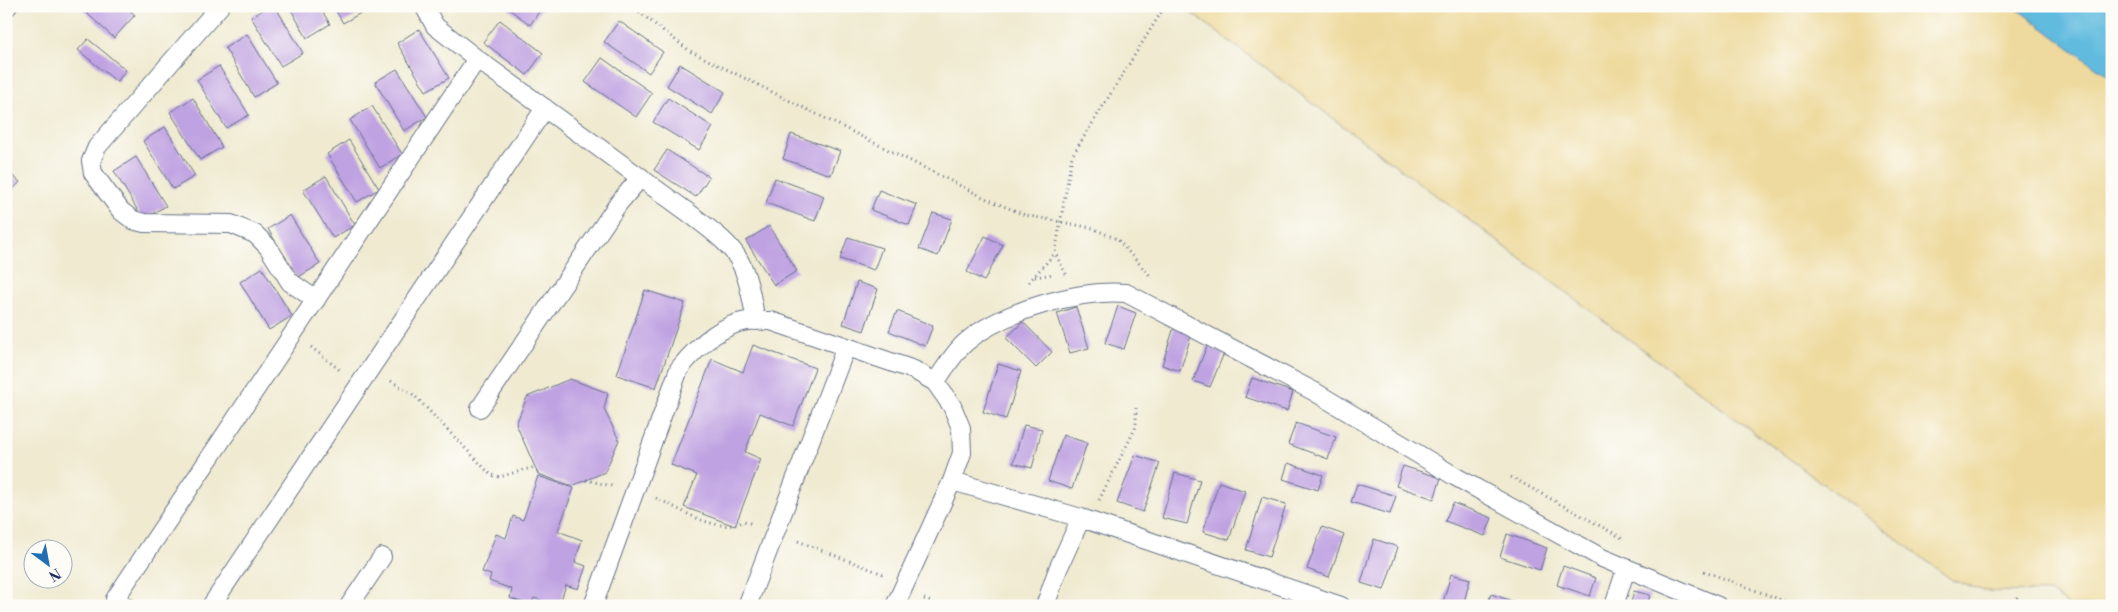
<svg xmlns="http://www.w3.org/2000/svg" width="2118" height="612" font-family="'Libre Bodoni',serif">
  <rect width="100%" height="100%" fill="#fdfcf7"/>
  <filter id="ink" filterUnits="userSpaceOnUse"><feTurbulence type="fractalNoise" baseFrequency=".02" numOctaves="2"/><feDisplacementMap in="SourceGraphic" scale="10" xChannelSelector="R" yChannelSelector="G"/><feConvolveMatrix kernelMatrix="1 2 1 2 8 2 1 2 1" color-interpolation-filters="sRGB"/></filter>
  <filter id="wash" filterUnits="userSpaceOnUse"><feTurbulence type="fractalNoise" baseFrequency=".0096" numOctaves="4" result="noise"/><feDisplacementMap in="SourceGraphic" scale="20" xChannelSelector="R" yChannelSelector="G"/><feGaussianBlur stdDeviation="1.12" result="paint"/><feColorMatrix in="noise" values="0 0 0 0 0 0 0 0 0 0 0 0 0 0 0 0 0 1.4 0 .05"/><feComposite in="paint" operator="in"/></filter>
  <g filter="url(#wash)">
    <rect width="100%" height="100%" fill="#efead0"/>
    <path fill="#eeda9e" stroke="#84847e" d="M 1182,6 L 2013,6 L 2112,79 L 2112,606 L 2069,606 L 2050,592 L 1984,591 L 1952,580 Z"/>
    <path fill="#61bbdf" stroke="#3e759e" d="M 2013,6 L 2112,6 L 2112,79 Z"/>
    <g id="blocks">
      <path fill="#bfa2e2" d="M 79,6 L 125,6 L 135,15 L 114,38 Z
        M 270,6 L 275,6 L 303,53 L 281,66 L 251,17 Z
        M 289,6 L 319,6 L 330,24 L 307,38 Z
        M 333,6 L 364,6 L 366,10 L 343,23 Z
        M 505,6 L 543,6 L 530,25 Z
        M 500,20 L 543,53 L 527,75 L 483,42 Z
        M 619,21 L 663,52 L 649,73 L 604,42 Z
        M 419,29 L 449,78 L 426,91 L 397,43 Z
        M 247,34 L 277,83 L 254,97 L 225,48 Z
        M 88,39 L 126,70 L 117,82 L 78,50 Z
        M 602,58 L 652,93 L 636,117 L 585,82 Z
        M 680,64 L 725,92 L 712,114 L 667,86 Z
        M 219,66 L 249,115 L 226,128 L 197,80 Z
        M 397,69 L 427,117 L 404,131 L 375,82 Z
        M 193,98 L 222,147 L 200,160 L 170,112 Z
        M 668,98 L 713,127 L 699,150 L 653,122 Z
        M 372,106 L 402,154 L 380,168 L 350,120 Z
        M 165,127 L 195,176 L 173,189 L 143,141 Z
        M 791,134 L 840,151 L 831,175 L 783,159 Z
        M 349,140 L 379,189 L 357,202 L 327,154 Z
        M 667,150 L 709,177 L 696,197 L 654,170 Z
        M 136,157 L 166,206 L 143,219 L 114,171 Z
        M 6,170 L 20,182 L 6,197 Z
        M 326,176 L 355,225 L 333,238 L 303,190 Z
        M 775,178 L 824,196 L 815,221 L 766,203 Z
        M 879,190 L 917,205 L 909,225 L 871,210 Z
        M 933,213 L 952,219 L 938,256 L 919,249 Z
        M 290,215 L 320,264 L 297,278 L 268,229 Z
        M 769,226 L 797,271 L 774,285 L 746,241 Z
        M 985,236 L 1003,245 L 984,281 L 967,272 Z
        M 848,237 L 882,248 L 874,270 L 840,259 Z
        M 262,268 L 292,316 L 269,330 L 240,282 Z
        M 857,282 L 878,289 L 864,331 L 843,324 Z
        M 645,290 L 685,303 L 656,388 L 617,375 Z
        M 1118,306 L 1136,313 L 1124,349 L 1105,343 Z
        M 1076,307 L 1089,348 L 1070,353 L 1057,313 Z
        M 897,311 L 933,326 L 925,346 L 889,331 Z
        M 1023,322 L 1052,352 L 1036,368 L 1006,338 Z
        M 1174,327 L 1192,333 L 1180,371 L 1162,365 Z
        M 753,345 L 815,368 L 793,426 L 760,413 L 745,452 L 761,459 L 735,526 L 684,507 L 697,475 L 671,465 L 712,359 L 743,372 Z
        M 1207,346 L 1224,353 L 1210,387 L 1193,381 Z
        M 998,364 L 1021,371 L 1006,419 L 983,412 Z
        M 1252,378 L 1293,392 L 1287,411 L 1245,397 Z
        M 570,379 L 608,393 L 604,409 L 619,440 L 605,472 L 572,486 L 538,474 L 516,424 L 527,397 Z
        M 1296,423 L 1336,437 L 1328,459 L 1288,444 Z
        M 1024,425 L 1042,429 L 1032,468 L 1013,463 Z
        M 1063,435 L 1087,443 L 1072,489 L 1048,481 Z
        M 1135,455 L 1160,463 L 1143,512 L 1117,503 Z
        M 1288,463 L 1323,475 L 1318,490 L 1283,479 Z
        M 1403,466 L 1441,478 L 1434,499 L 1396,486 Z
        M 1175,473 L 1200,480 L 1187,524 L 1162,518 Z
        M 538,476 L 574,488 L 558,531 L 582,540 L 575,562 L 586,566 L 578,589 L 566,585 L 559,606 L 534,598 L 531,606 L 510,598 L 512,589 L 489,581 L 491,575 L 482,572 L 496,534 L 506,538 L 513,516 L 523,520 Z
        M 1219,482 L 1245,491 L 1229,540 L 1203,532 Z
        M 1357,484 L 1396,496 L 1390,514 L 1351,502 Z
        M 1262,497 L 1286,504 L 1269,557 L 1246,550 Z
        M 1453,503 L 1492,518 L 1485,536 L 1445,521 Z
        M 1322,527 L 1344,535 L 1329,577 L 1307,569 Z
        M 1507,534 L 1547,548 L 1540,570 L 1500,557 Z
        M 1374,539 L 1398,547 L 1384,590 L 1361,583 Z
        M 1563,566 L 1596,578 L 1590,596 L 1557,585 Z
        M 1451,574 L 1470,579 L 1463,606 L 1442,606 Z
        M 1634,591 L 1650,595 L 1647,606 L 1630,606 Z
        M 1491,594 L 1525,605 L 1524,606 L 1487,606 Z"/>
    </g>
  </g>
  <g filter="url(#ink)">
    <use href="#blocks" fill-opacity="0" stroke="#657086" stroke-width="1"/>
    <g fill="none" stroke-linecap="round" stroke-linejoin="round">
      <g stroke="#657086" stroke-width="20">
        <path id="service" d="M 220,6 L 97,147 L 91,161 L 93,173 L 121,211 L 133,220 L 144,223 L 231,224 L 255,234 L 268,247 L 290,282 L 316,300
          M 424,6 L 435,26 L 477,59 L 693,216 C 709,229 729,242 739,260 C 749,278 752,301 756,321
          M 6,8 L 8,6
          M 935,382 C 945,369 954,352 966,342 C 1003,311 1079,289 1126,293 L 1315,392 L 1456,477 L 1602,558 L 1718,606
          M 480,408 L 618,204 L 641,177
          M 952,481 L 1081,518 L 1341,606
          M 125,606 L 115,599 L 477,59
          M 211,606 L 545,108
          M 349,606 L 382,557
          M 593,606 L 679,369 C 696,348 719,325 747,321 C 755,320 763,321 771,321 L 914,370 L 935,382 L 952,406 L 961,428 L 962,453 L 952,481 L 895,606
          M 747,606 L 846,347
          M 1045,606 L 1058,569 L 1081,518
          M 1614,606 L 1626,569"/>
      </g>
      <path stroke="#657086" stroke-width="3" stroke-dasharray="1 4" stroke-linecap="butt" d="M 631,6 L 690,51 L 987,199 L 1025,215 L 1092,228 L 1117,239 L 1152,278
        M 1066,274 L 1055,253 L 1072,156 L 1165,6
        M 1035,277 L 1053,274
        M 1029,282 L 1055,253
        M 311,347 L 341,371
        M 391,381 L 414,395 L 491,475 L 499,477 L 535,467
        M 1511,477 L 1624,539
        M 586,480 L 612,486
        M 656,498 C 681,509 718,536 744,521 L 753,524
        M 1099,500 L 1136,427 L 1136,408
        M 798,541 L 883,574
        M 1704,571 L 1797,606
        M 924,599 L 940,606
        M 564,604 L 565,606
        M 2011,606 L 2018,596"/>
      <use href="#service" stroke="#fff" stroke-width="18"/>
    </g>
  </g>
  <rect width="2118" height="612" fill="none" stroke="#fdfcf7" stroke-width="25"/>
  <g transform="translate(48 564) rotate(148)"><circle r="24" fill="#fdfcf7" stroke="#a3aaba"/>
  <path d="M0-4L9 19L0 12L-9 19Z" fill="#1f6fb2"/>
  <text y="-8" font-size="14" font-weight="bold" text-anchor="middle" fill="#1b2f5e">N</text>
  </g>
</svg>
